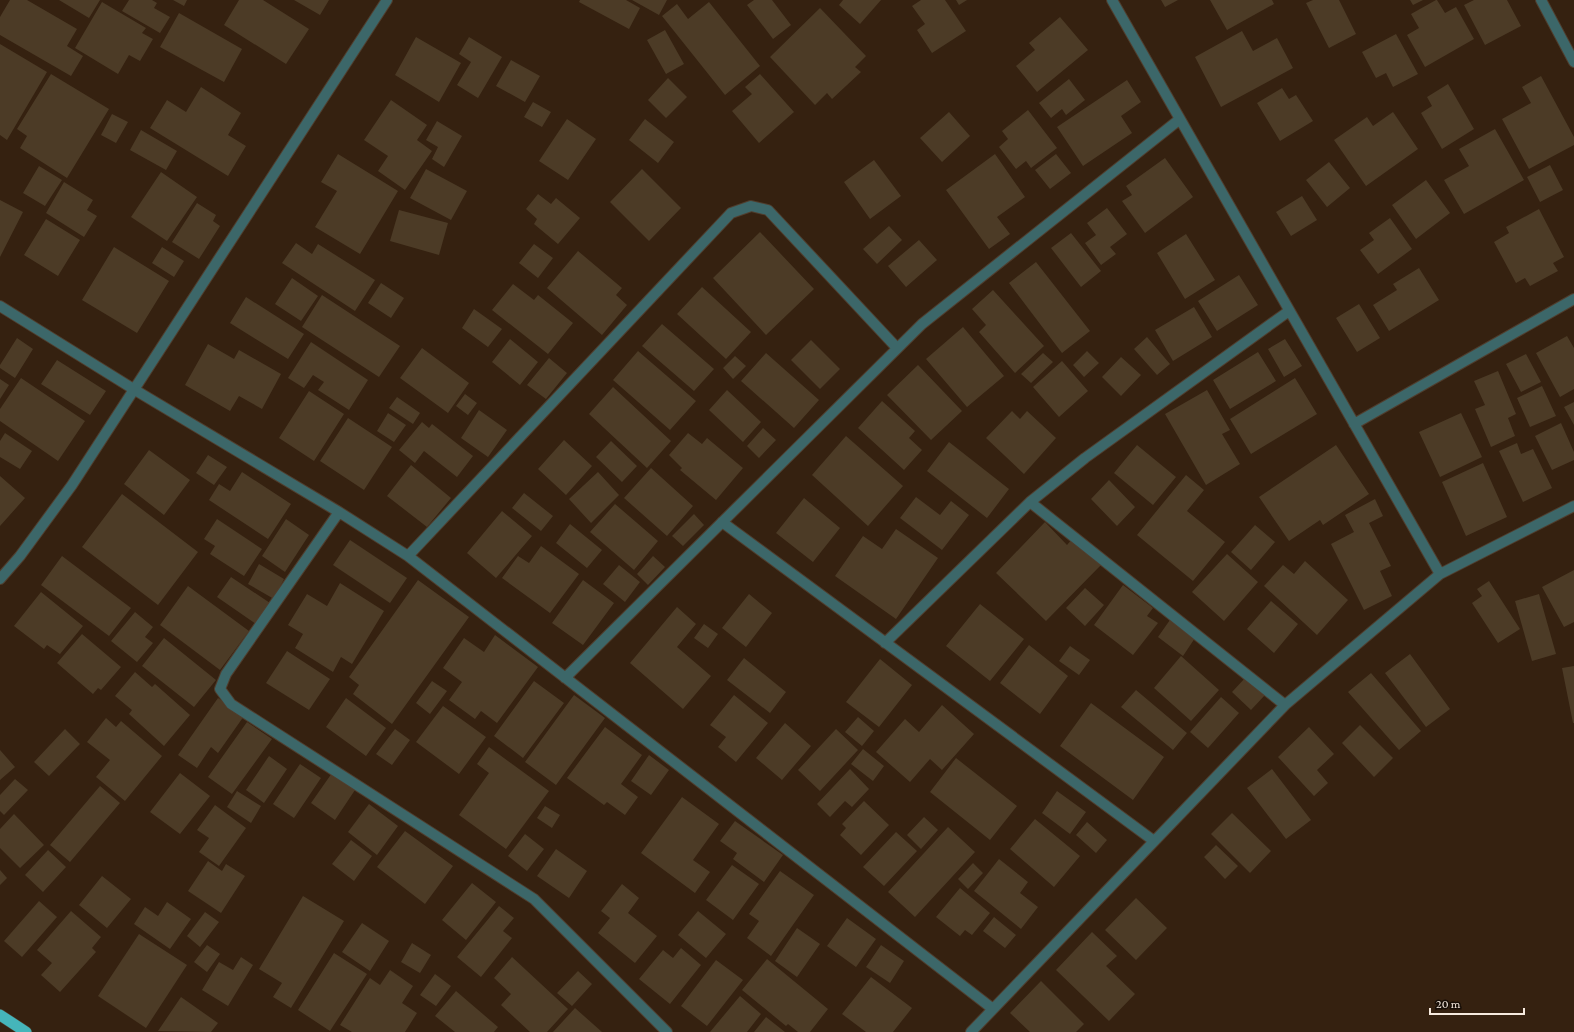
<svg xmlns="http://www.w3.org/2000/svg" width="1574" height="1032" font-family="'Crimson Pro',serif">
  <rect width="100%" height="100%" fill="#352110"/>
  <path fill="#4c3b26" d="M 10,0 L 27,0 L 77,29 L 67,46 L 83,56 L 71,76 L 0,35 L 0,17 Z
    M 59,0 L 100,0 L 89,18 Z
    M 129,0 L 152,0 L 157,3 L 154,8 L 170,17 L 160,33 L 122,11 Z
    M 173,0 L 187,0 L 184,6 Z
    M 239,0 L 263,0 L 309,29 L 286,64 L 224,25 Z
    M 294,0 L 329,0 L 320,15 Z
    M 580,0 L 626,0 L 640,8 L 629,29 L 579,2 Z
    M 632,0 L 667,0 L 659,15 Z
    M 754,0 L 772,0 L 791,25 L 773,39 L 747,5 Z
    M 843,0 L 881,0 L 860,24 L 839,5 Z
    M 921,0 L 945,0 L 966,31 L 932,53 L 917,30 L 925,24 L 912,6 Z
    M 956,0 L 967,0 L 959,5 Z
    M 1161,0 L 1178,0 L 1165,7 Z
    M 1210,0 L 1272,0 L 1274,4 L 1227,30 Z
    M 1313,0 L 1339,0 L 1356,34 L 1329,48 L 1306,3 Z
    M 1410,0 L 1423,0 L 1413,5 Z
    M 1436,0 L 1437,0 L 1445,13 L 1456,7 L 1474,39 L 1425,67 L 1407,35 L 1419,28 L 1411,14 Z
    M 1474,0 L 1507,0 L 1521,26 L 1485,45 L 1464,5 Z
    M 102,2 L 146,28 L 142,33 L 153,39 L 140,61 L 129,55 L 118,74 L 75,48 Z
    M 709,2 L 760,66 L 725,95 L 662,16 L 677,4 L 688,19 Z
    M 820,8 L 866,56 L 855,67 L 861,72 L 832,99 L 827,93 L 815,105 L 770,57 Z
    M 179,13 L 242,49 L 224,82 L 160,47 Z
    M 1060,17 L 1088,50 L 1037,92 L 1016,66 L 1035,50 L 1029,43 Z
    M 665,30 L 684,64 L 666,74 L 647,40 Z
    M 1242,31 L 1253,51 L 1277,38 L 1293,68 L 1221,107 L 1195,57 Z
    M 1396,34 L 1418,74 L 1393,87 L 1386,73 L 1376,78 L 1362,52 Z
    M 416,37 L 461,63 L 439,102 L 395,75 Z
    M 469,37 L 502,57 L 478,98 L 457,85 L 471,62 L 459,54 Z
    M 0,44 L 47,72 L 7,140 L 0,135 Z
    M 511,60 L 540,76 L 525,102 L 496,86 Z
    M 51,74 L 109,109 L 67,178 L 20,148 L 27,136 L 17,129 Z
    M 760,74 L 794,112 L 759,143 L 732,111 L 752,94 L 745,87 Z
    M 1541,76 L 1574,137 L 1574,145 L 1529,169 L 1502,119 L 1531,103 L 1522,87 Z
    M 668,78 L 687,97 L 666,118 L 648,100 Z
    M 1069,79 L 1085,100 L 1066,115 L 1062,109 L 1051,118 L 1039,103 Z
    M 1127,80 L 1141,102 L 1121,116 L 1132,133 L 1083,166 L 1057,127 Z
    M 1448,84 L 1474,129 L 1442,149 L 1421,113 L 1432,106 L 1427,97 Z
    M 201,87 L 241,113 L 228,135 L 246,146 L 228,176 L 150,128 L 167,100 L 186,112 Z
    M 1282,88 L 1289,99 L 1296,95 L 1313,121 L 1280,141 L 1257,103 Z
    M 391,100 L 427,125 L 417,140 L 432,151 L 405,190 L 378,171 L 388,156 L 364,140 Z
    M 533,102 L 551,112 L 542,127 L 524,117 Z
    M 1028,110 L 1057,148 L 1031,168 L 1026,161 L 1016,169 L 999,147 L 1008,139 L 1002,131 Z
    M 949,112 L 970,136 L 942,162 L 920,138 Z
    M 1393,112 L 1418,149 L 1366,186 L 1334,140 L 1367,117 L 1373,126 Z
    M 112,114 L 128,122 L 116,143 L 101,135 Z
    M 567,119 L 596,139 L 568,180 L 539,161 Z
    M 645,119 L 674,142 L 658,163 L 629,140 Z
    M 437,121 L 462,136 L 444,167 L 432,159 L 438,147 L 426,140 Z
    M 1495,129 L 1524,180 L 1464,214 L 1444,180 L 1469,166 L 1459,149 Z
    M 141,130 L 177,151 L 166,170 L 130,150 Z
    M 338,154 L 398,191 L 360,254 L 315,227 L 337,191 L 321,182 Z
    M 995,154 L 1025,197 L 997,217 L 1010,234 L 989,249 L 946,190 Z
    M 1056,154 L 1071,173 L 1050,189 L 1035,170 Z
    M 1165,158 L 1193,197 L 1145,233 L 1122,201 L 1132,195 L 1126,186 Z
    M 874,160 L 901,196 L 870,219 L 844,182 Z
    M 1329,162 L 1350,188 L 1327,207 L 1306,180 Z
    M 1550,165 L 1563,190 L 1540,202 L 1527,177 Z
    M 39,166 L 62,180 L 45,206 L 23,193 Z
    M 426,169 L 467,191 L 451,220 L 410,198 Z
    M 642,169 L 681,208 L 649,241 L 610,202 Z
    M 161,172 L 197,197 L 167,241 L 131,217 Z
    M 1426,180 L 1450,213 L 1416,239 L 1392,205 Z
    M 64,182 L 93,200 L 87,210 L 97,216 L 84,237 L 46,213 Z
    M 538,194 L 551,204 L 556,198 L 580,218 L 558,244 L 534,224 L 537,219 L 526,209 Z
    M 1302,196 L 1317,220 L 1291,236 L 1276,212 Z
    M 0,200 L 23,212 L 0,257 Z
    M 197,203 L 216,215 L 213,221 L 220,226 L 199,259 L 172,242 Z
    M 1107,208 L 1127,234 L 1110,247 L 1116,254 L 1101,265 L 1085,243 L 1096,235 L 1087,223 Z
    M 1539,209 L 1564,257 L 1553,263 L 1558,271 L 1530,286 L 1525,278 L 1516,283 L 1494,242 L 1509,233 L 1506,227 Z
    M 399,210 L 448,223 L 439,255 L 390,241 Z
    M 1390,218 L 1412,249 L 1378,274 L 1360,250 L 1374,240 L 1369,233 Z
    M 46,219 L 80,240 L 58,276 L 24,255 Z
    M 889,226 L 902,240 L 877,264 L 863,249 Z
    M 760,232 L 814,289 L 766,335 L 713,278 Z
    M 1071,233 L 1101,271 L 1081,287 L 1051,248 Z
    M 1186,234 L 1215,280 L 1185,299 L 1157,253 Z
    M 919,240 L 937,260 L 906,287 L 888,266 Z
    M 296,243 L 312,254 L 318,244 L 375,280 L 355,311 L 282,263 Z
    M 534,244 L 553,258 L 538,278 L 519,263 Z
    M 114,247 L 169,281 L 137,333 L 82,300 Z
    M 162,247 L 184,261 L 174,277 L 152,263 Z
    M 578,251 L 622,288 L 616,295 L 627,305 L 602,335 L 547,288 Z
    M 1036,262 L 1090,331 L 1062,353 L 1009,283 Z
    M 1419,268 L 1439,300 L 1389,331 L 1373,305 L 1397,290 L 1393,284 Z
    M 1239,275 L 1258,305 L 1217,331 L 1198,301 Z
    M 292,278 L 318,296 L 301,321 L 275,304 Z
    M 381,283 L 404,298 L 391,318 L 368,303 Z
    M 513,284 L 534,300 L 538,295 L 573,323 L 548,354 L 492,310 Z
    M 702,287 L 751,332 L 726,359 L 677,314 Z
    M 993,290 L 1044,346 L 1015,373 L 979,332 L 986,325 L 972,309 Z
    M 322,295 L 400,346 L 379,377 L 302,327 Z
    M 246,297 L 304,334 L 288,359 L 230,323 Z
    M 1359,304 L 1380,338 L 1357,352 L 1336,318 Z
    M 1194,307 L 1212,337 L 1173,361 L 1155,330 Z
    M 474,309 L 502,329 L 488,347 L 462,328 Z
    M 662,324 L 714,369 L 694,391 L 642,346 Z
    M 963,327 L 1004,376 L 967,407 L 926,359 Z
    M 1567,336 L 1574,348 L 1574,389 L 1560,397 L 1536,353 Z
    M 1147,337 L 1170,364 L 1157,375 L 1134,349 Z
    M 17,338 L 33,349 L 15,378 L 0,368 L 0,365 Z
    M 510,339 L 538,362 L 520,385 L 492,362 Z
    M 1285,339 L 1302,366 L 1284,377 L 1268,349 Z
    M 811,340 L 840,369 L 820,389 L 791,360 Z
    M 311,342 L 368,380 L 349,410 L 318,390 L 324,382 L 313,375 L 304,388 L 288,378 Z
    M 208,344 L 234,359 L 239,350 L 281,374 L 262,409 L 239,396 L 230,411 L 185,385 Z
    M 422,348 L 469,383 L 448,413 L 400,378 Z
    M 638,351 L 696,401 L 670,430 L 613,380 Z
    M 1087,351 L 1099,363 L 1084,377 L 1073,365 Z
    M 1258,352 L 1276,381 L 1230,409 L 1213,380 Z
    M 766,353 L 819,400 L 794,428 L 741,381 Z
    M 1043,353 L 1053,362 L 1031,383 L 1021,374 Z
    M 1526,354 L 1541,382 L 1521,392 L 1506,364 Z
    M 735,356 L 746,366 L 733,379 L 723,368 Z
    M 1121,357 L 1141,375 L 1121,396 L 1102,377 Z
    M 549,358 L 567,373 L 546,399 L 527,385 Z
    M 57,360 L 106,391 L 90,415 L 41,384 Z
    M 1062,361 L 1088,391 L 1059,417 L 1033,387 Z
    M 918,365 L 962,411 L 931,440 L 887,395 Z
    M 1498,371 L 1516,414 L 1508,418 L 1515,436 L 1491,447 L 1475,409 L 1485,405 L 1474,381 Z
    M 21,378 L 85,421 L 58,461 L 0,421 L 0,409 Z
    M 1295,378 L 1317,414 L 1251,454 L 1230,419 Z
    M 0,379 L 9,385 L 0,399 Z
    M 1542,386 L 1556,416 L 1530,427 L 1517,398 Z
    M 613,387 L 671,441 L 647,468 L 589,414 Z
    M 727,390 L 761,422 L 743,442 L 709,410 Z
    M 1207,390 L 1230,430 L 1222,434 L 1240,464 L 1206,485 L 1165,414 Z
    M 309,391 L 344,414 L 314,461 L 279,438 Z
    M 465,394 L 477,403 L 468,415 L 456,406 Z
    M 397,397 L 420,413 L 413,424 L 389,408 Z
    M 882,401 L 915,431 L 909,438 L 922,450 L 904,470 L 858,428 Z
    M 1574,402 L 1574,425 L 1564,407 Z
    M 479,410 L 507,430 L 488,457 L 461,438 Z
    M 1012,411 L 1020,419 L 1027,411 L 1056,438 L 1024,474 L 986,438 Z
    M 388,413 L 406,425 L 394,442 L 377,431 Z
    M 1461,413 L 1482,457 L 1440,477 L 1419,432 Z
    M 348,418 L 392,447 L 364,490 L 320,461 Z
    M 422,422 L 429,428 L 432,424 L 473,456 L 457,477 L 424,451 L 415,463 L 399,450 Z
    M 1561,423 L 1574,452 L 1574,460 L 1552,470 L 1535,436 Z
    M 763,428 L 776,440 L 759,458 L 747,446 Z
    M 5,433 L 32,451 L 20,469 L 0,457 L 0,441 Z
    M 688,433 L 702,444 L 707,438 L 743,468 L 716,500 L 680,470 L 682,468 L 669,455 Z
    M 846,436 L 903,486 L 868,526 L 812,475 Z
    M 564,440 L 592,466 L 566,495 L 538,469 Z
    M 611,441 L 637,466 L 622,482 L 596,457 Z
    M 949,442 L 1009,489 L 987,518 L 927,471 Z
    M 1517,443 L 1521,454 L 1533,449 L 1552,488 L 1523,502 L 1499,451 Z
    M 1137,445 L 1176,477 L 1153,505 L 1114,473 Z
    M 1336,445 L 1369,494 L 1323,525 L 1320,520 L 1289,541 L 1259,497 Z
    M 149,450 L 190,480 L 164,515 L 124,484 Z
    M 208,455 L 227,467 L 214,485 L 196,473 Z
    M 1483,463 L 1507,517 L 1466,536 L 1442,482 Z
    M 411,465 L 451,498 L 427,527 L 387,496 Z
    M 651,468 L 693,506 L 667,536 L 624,498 Z
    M 242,472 L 291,504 L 268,539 L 209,500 L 219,484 L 230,491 Z
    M 598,472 L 619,495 L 591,523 L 569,499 Z
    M 1186,475 L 1204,490 L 1187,511 L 1225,542 L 1193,581 L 1137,535 Z
    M 0,476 L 25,498 L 0,526 Z
    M 1109,480 L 1135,507 L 1117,526 L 1091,499 Z
    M 524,493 L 553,516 L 541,531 L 512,508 Z
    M 122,494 L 198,552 L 158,605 L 82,547 Z
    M 916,497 L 940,515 L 951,501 L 969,515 L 942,550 L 900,518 Z
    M 804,498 L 840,528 L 813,562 L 776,533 Z
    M 1375,499 L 1383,516 L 1369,523 L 1391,566 L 1380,571 L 1392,596 L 1364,610 L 1331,544 L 1354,532 L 1345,515 Z
    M 615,504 L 658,541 L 634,570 L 590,532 Z
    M 502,511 L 532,536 L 496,578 L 467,553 Z
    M 694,514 L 704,525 L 683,546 L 672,536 Z
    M 217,519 L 262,549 L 244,576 L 210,554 L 215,546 L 204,539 Z
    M 286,519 L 309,535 L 285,572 L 262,556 Z
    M 1045,522 L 1067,545 L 1073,538 L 1101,565 L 1046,621 L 996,573 Z
    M 570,524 L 602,550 L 587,568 L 556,543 Z
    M 1255,525 L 1275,542 L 1251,570 L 1231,552 Z
    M 896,529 L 938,558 L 896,619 L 835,576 L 863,536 L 882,549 Z
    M 350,540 L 407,578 L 390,603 L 333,565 Z
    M 541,546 L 579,574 L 550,613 L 502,578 L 518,556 L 529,563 Z
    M 1227,554 L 1258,582 L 1224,621 L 1192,592 Z
    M 62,556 L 131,608 L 109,636 L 41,585 Z
    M 653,556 L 665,567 L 648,585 L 637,574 Z
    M 1305,561 L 1348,600 L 1317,635 L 1264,586 L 1283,565 L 1294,574 Z
    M 259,564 L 284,579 L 274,599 L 248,584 Z
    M 619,565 L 640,582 L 625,602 L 603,584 Z
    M 1574,570 L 1574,622 L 1564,627 L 1542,587 Z
    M 231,577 L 270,603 L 256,624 L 217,597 Z
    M 418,580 L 469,617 L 392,724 L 353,694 L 359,685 L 349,677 Z
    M 583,580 L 614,603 L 583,645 L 552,623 Z
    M 1489,581 L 1520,629 L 1498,643 L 1472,603 L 1482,596 L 1477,589 Z
    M 340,583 L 384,611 L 352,664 L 341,657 L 333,672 L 295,648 L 303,634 L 288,625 L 307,594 L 327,606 Z
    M 1123,585 L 1153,608 L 1147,616 L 1158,623 L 1133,655 L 1094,625 Z
    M 188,586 L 249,631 L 220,670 L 160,625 Z
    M 1085,588 L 1104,605 L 1085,626 L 1066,608 Z
    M 41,592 L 83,626 L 60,654 L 47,645 L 44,649 L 14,626 Z
    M 749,594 L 772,613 L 746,647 L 722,628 Z
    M 1539,594 L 1556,654 L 1532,661 L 1515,601 Z
    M 1271,601 L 1298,624 L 1274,653 L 1247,629 Z
    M 980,604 L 1024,639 L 990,681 L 946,646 Z
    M 677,607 L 696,624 L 677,647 L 711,676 L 683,709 L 630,663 Z
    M 135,612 L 153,627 L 145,637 L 153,643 L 137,662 L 111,641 Z
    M 1172,617 L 1197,635 L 1183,656 L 1158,637 Z
    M 704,624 L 718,634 L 708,648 L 694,638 Z
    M 82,634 L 121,667 L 101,690 L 98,688 L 93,694 L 57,663 Z
    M 495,635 L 538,667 L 497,723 L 481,711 L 475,719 L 449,700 L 462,682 L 443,668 L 464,638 L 484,652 Z
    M 164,638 L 216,680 L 194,707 L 142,666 Z
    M 1029,645 L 1068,676 L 1040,714 L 1000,683 Z
    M 1070,646 L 1090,660 L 1079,675 L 1059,661 Z
    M 287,651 L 330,679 L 309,710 L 266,683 Z
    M 1410,654 L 1450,709 L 1426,727 L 1385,673 Z
    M 1181,656 L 1219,690 L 1191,721 L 1154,688 Z
    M 744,658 L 786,692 L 770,713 L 727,680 Z
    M 880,659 L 912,685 L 879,727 L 846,702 Z
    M 1574,666 L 1574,723 L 1573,723 L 1562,668 Z
    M 135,672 L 152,687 L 155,684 L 190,715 L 164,746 L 129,714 L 132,710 L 115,696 Z
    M 1371,673 L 1421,731 L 1399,750 L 1348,692 Z
    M 1246,677 L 1265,695 L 1251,710 L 1232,692 Z
    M 432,681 L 447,691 L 430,714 L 416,703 Z
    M 534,681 L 564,703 L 523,758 L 494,736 Z
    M 1136,690 L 1187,733 L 1173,750 L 1121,707 Z
    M 574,695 L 605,718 L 556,785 L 525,762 Z
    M 734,695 L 768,723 L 736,762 L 718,747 L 726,737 L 710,725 Z
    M 1221,697 L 1239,713 L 1208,748 L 1190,732 Z
    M 218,698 L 244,716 L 218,753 L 211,747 L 197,768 L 178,755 Z
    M 346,698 L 386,728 L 366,756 L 326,727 Z
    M 1091,703 L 1164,757 L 1133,800 L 1060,746 Z
    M 942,705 L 974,734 L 942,770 L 930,759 L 910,782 L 876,752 L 905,719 L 919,732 Z
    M 443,706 L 486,737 L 459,774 L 416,742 Z
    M 858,717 L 874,731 L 862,746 L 845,732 Z
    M 106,718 L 116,727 L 121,721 L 162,756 L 125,801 L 96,777 L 110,760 L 87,742 Z
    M 247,722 L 272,739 L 232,794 L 208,777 Z
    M 785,723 L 811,746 L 782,780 L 756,758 Z
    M 1360,725 L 1393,758 L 1374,777 L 1342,743 Z
    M 605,727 L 642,755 L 621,784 L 638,797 L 625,815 L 607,802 L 604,805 L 567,778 Z
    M 1309,727 L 1334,754 L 1317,770 L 1328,783 L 1314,796 L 1278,757 Z
    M 65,729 L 80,744 L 49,776 L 34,762 Z
    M 395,729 L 410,740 L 392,765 L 376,754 Z
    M 836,729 L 858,750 L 820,791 L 798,770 Z
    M 489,747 L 549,791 L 506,849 L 459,815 L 489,773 L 477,764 Z
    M 863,749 L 884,766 L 873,781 L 851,764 Z
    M 0,750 L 15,767 L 0,780 Z
    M 649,755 L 669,770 L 651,795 L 631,781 Z
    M 269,756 L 287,769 L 264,803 L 246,790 Z
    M 956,758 L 1017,806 L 990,840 L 930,792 Z
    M 300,764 L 321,778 L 294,818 L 273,804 Z
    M 850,769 L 869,789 L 852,807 L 845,801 L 830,817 L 817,804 Z
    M 1272,769 L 1311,820 L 1286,839 L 1247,788 Z
    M 180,773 L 210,796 L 180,834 L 150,812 Z
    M 332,773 L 355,790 L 335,820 L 311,803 Z
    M 15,779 L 28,790 L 4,815 L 0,811 L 0,795 Z
    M 100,786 L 120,803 L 70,862 L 50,845 Z
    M 237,791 L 261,806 L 251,823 L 227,807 Z
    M 1057,791 L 1086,812 L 1070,834 L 1042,813 Z
    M 682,797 L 719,824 L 693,860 L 710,872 L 695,893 L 641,853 Z
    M 864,801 L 889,825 L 861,855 L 840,835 L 846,828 L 842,824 Z
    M 369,804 L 398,826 L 377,855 L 348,832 Z
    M 215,805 L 246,828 L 219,866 L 199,852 L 209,838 L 197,830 Z
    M 545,806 L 560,815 L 552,828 L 537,818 Z
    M 1232,813 L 1271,851 L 1250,873 L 1211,834 Z
    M 14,814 L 44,845 L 20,868 L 0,848 L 0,829 Z
    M 924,817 L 938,830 L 921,849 L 907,835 Z
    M 1035,819 L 1080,856 L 1054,887 L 1010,849 Z
    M 735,821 L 783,855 L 764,882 L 733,859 L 737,853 L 720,841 Z
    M 1087,822 L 1107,840 L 1096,853 L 1076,835 Z
    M 948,827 L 975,852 L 915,917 L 888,892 Z
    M 405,831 L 453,866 L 425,904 L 377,867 Z
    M 896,832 L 917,851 L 884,886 L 863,867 Z
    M 525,834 L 544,849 L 527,871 L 508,856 Z
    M 351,840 L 372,856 L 354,881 L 332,864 Z
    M 1216,845 L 1238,866 L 1225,879 L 1204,857 Z
    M 556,849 L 587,871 L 569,898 L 537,876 Z
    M 48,850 L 66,867 L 43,892 L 25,875 Z
    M 999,859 L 1028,882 L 1020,893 L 1038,907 L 1021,929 L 974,891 Z
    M 208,861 L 222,871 L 226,864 L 245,876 L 221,913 L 188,891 Z
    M 973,863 L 983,873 L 968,889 L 958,879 Z
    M 732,865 L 759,884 L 733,920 L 706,900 Z
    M 0,870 L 7,878 L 0,885 Z
    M 780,871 L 814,895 L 771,956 L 747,938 L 759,921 L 749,914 Z
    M 102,876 L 131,899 L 107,928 L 79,905 Z
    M 472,883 L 496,902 L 466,940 L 442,920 Z
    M 622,884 L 639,898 L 628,913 L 657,936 L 635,963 L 598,933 L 610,918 L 601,911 Z
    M 960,888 L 990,913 L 972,935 L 965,930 L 960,936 L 936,917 Z
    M 303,896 L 344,921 L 291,1008 L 273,997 L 282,983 L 259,969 Z
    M 1136,898 L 1167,928 L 1136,960 L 1105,930 Z
    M 39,901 L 57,917 L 22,957 L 4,941 Z
    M 167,902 L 191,919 L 170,949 L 134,924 L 145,907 L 158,916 Z
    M 499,906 L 514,918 L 503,931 L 512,938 L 481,977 L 457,957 Z
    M 71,911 L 101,937 L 92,948 L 96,952 L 60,992 L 41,975 L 52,963 L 37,950 Z
    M 698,911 L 726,934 L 706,958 L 678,935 Z
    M 205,912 L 219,922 L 200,947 L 187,936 Z
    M 994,917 L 1016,935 L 1005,948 L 983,931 Z
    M 847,918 L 876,939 L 856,967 L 827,946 Z
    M 362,923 L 389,941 L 370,971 L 342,952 Z
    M 797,928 L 820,944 L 797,977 L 775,961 Z
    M 1092,932 L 1117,956 L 1106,966 L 1135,994 L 1109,1021 L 1056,970 Z
    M 139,934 L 187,965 L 146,1028 L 98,996 Z
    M 412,943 L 431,955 L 420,973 L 401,962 Z
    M 207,945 L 220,954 L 207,972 L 194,962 Z
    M 881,945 L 904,961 L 890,983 L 866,967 Z
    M 681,948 L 701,965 L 670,1004 L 639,979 L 663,950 L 673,958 Z
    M 334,953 L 367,974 L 330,1031 L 298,1010 Z
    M 241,957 L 253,965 L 228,1006 L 202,990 L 219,962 L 233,970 Z
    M 512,957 L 568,1009 L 547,1032 L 530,1032 L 501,1005 L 511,994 L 494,978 Z
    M 767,959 L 828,1009 L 810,1032 L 798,1032 L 788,1024 L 786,1026 L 742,990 Z
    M 716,960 L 743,980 L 707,1026 L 681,1006 Z
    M 390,970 L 413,986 L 402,1003 L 417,1013 L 405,1032 L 352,1032 L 340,1025 L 370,978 L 380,985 Z
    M 578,971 L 592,984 L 572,1006 L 557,993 Z
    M 435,974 L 451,986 L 436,1006 L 420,995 Z
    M 871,977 L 912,1008 L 893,1032 L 866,1032 L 842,1014 Z
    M 1041,981 L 1084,1024 L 1076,1032 L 1030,1032 L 1010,1013 Z
    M 456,991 L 498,1027 L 494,1032 L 455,1032 L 435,1016 Z
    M 740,996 L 761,1014 L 747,1032 L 710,1032 Z
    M 181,997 L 218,1023 L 211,1032 L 158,1031 Z
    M 575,1008 L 602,1032 L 553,1032 Z
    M 766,1017 L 785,1032 L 754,1032 Z"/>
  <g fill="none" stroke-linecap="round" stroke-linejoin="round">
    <g stroke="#503d2d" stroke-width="12">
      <path id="minor" d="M 1112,0 L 1440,574
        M 1541,0 L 1574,62
        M 0,306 L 135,390 L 339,512 L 408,556 L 993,1009
        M 1354,424 L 1574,299
        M 1030,502 L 1285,705
        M 339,512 L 226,674 L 220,689 L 231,704 L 534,899 L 667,1032
        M 722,522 L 1154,841
        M 408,556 L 731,213 L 751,206 L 768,210 L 897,348
        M 0,579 L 20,556 L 72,485 L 387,0
        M 885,643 L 1030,502 L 1085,458 L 1289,311
        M 565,678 L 922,324 L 1180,119
        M 971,1032 L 1285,705 L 1440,574 L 1574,506"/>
    </g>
    <g stroke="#503d2d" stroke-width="12">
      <path id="trunk" d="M 0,1015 L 26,1032"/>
    </g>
    <use href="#minor" stroke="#3c6769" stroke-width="10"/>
    <use href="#trunk" stroke="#45b5ba" stroke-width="11"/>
  </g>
  <path d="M1430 1008v6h94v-6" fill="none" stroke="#f7eadf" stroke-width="2"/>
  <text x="1436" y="1008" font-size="12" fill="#f7eadf" stroke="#160d06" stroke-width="3" paint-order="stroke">20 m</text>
</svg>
